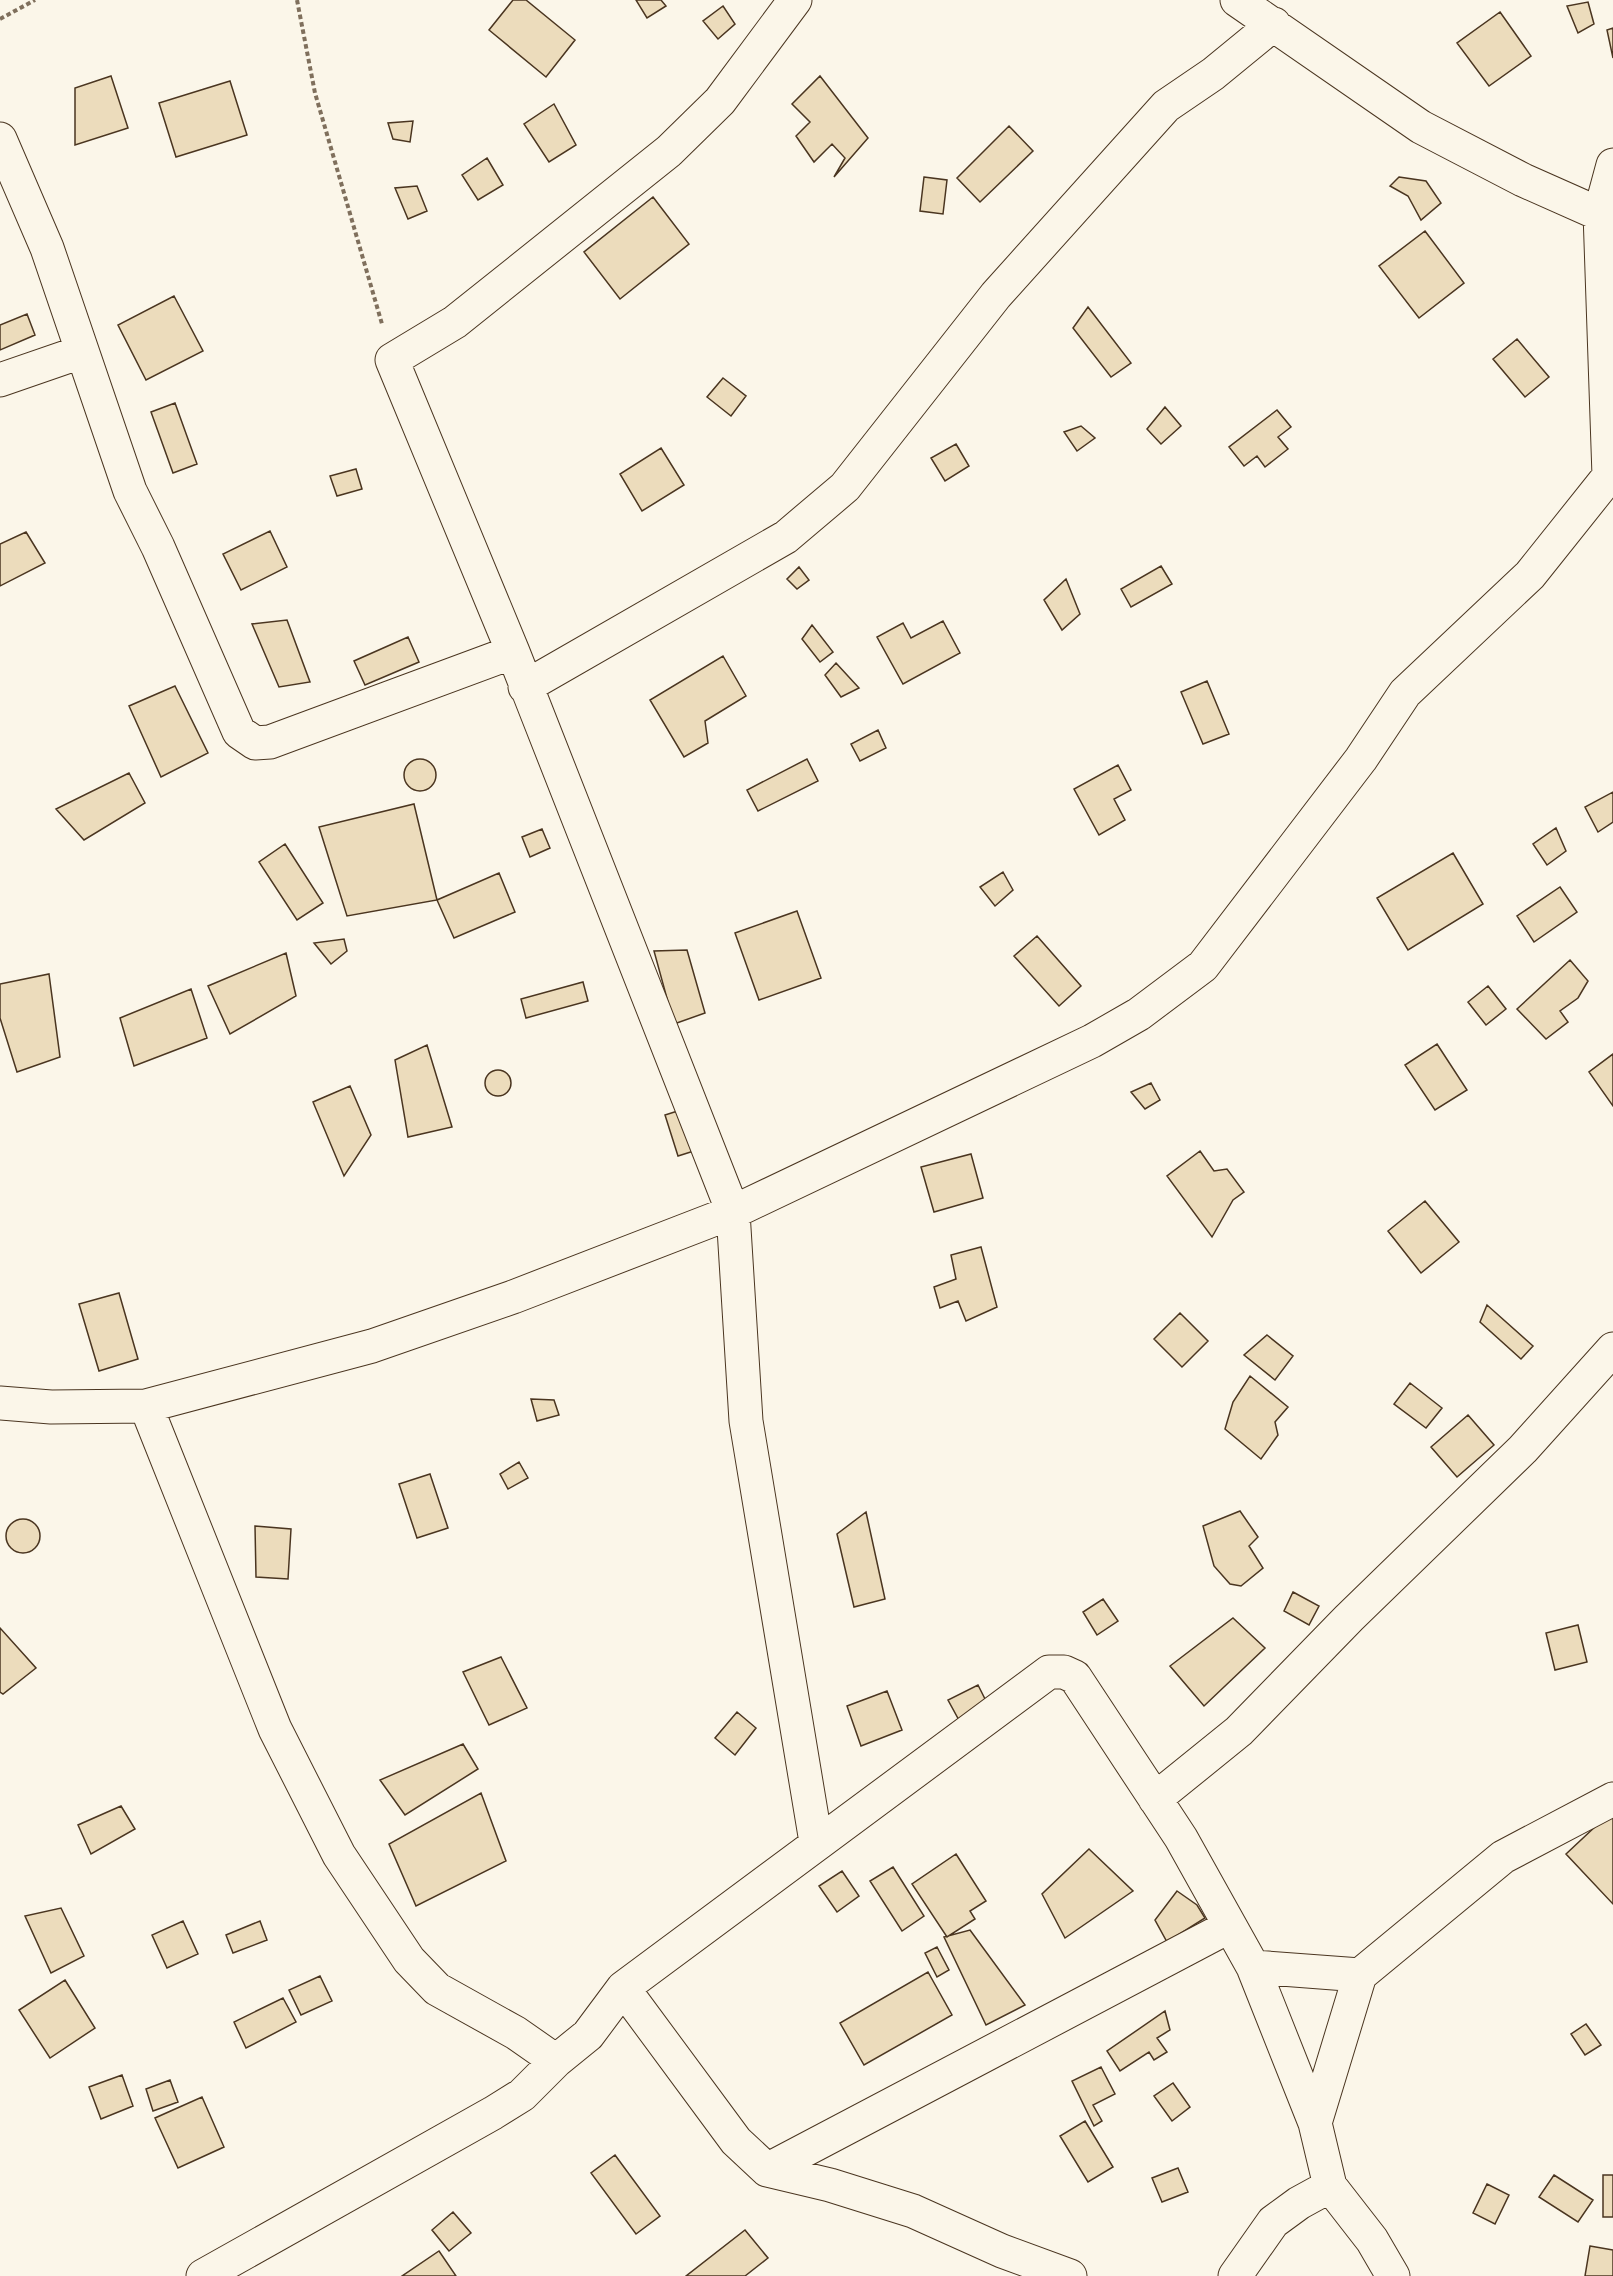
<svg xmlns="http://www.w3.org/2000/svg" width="1613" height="2276" font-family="'Titillium Web',sans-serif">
  <rect width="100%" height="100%" fill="#fbf6e9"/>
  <path fill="#ecdcbc" stroke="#4a3520" stroke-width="1.5" d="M 513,0 L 526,0 L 575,40 L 546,77 L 489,30 Z
    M 636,0 L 661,0 L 666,6 L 647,18 Z
    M 1588,2 L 1594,24 L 1578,33 L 1567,6 Z
    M 723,6 L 735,24 L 718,39 L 703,21 Z
    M 1500,12 L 1531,56 L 1489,86 L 1457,43 Z
    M 1613,28 L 1613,58 L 1607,30 Z
    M 111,76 L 128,128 L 75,145 L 75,88 Z
    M 820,76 L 868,138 L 834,177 L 845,158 L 832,144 L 814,162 L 796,136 L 810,122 L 792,104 Z
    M 230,81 L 247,135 L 176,157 L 159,103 Z
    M 554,104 L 576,145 L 549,162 L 524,124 Z
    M 413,121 L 410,142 L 393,139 L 388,123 Z
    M 1009,126 L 1033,151 L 980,202 L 957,178 Z
    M 487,158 L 503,185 L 478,200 L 462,175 Z
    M 924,177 L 947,180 L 943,214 L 920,211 Z
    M 1399,177 L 1426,181 L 1441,203 L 1421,220 L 1408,196 L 1390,186 Z
    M 417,186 L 427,211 L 408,219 L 395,188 Z
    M 653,197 L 689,244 L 620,299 L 584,252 Z
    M 1425,231 L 1464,283 L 1419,318 L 1379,266 Z
    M 174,296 L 203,351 L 146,380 L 118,325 Z
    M 1088,307 L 1131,363 L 1111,377 L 1073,328 Z
    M 27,314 L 35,335 L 0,350 L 0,325 Z
    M 1517,339 L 1549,377 L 1525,397 L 1493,359 Z
    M 723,378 L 746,396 L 731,416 L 707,397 Z
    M 175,403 L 197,464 L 173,473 L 151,412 Z
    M 1165,407 L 1181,426 L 1161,444 L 1147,429 Z
    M 1277,410 L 1291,427 L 1278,437 L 1288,449 L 1265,467 L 1257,456 L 1244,466 L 1229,447 Z
    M 1081,426 L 1095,438 L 1077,451 L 1064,432 Z
    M 956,444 L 969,466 L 945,481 L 931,458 Z
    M 661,448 L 684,485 L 642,511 L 620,474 Z
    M 356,469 L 362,489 L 337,496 L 330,476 Z
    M 270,531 L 287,567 L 241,590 L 223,554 Z
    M 26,532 L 45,563 L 0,586 L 0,544 Z
    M 1161,566 L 1172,584 L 1131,607 L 1121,589 Z
    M 799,567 L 809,580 L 797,589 L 787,579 Z
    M 1066,579 L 1080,614 L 1062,630 L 1044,600 Z
    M 287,620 L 310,682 L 279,687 L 252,624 Z
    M 943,621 L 960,653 L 903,684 L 877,637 L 903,623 L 911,638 Z
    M 812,625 L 833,652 L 820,662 L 802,639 Z
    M 408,637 L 419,662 L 365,685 L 354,661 Z
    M 723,656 L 746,696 L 705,721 L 708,743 L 684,757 L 650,700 Z
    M 836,663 L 859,688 L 841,697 L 825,675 Z
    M 1207,681 L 1229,734 L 1203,744 L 1181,692 Z
    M 175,686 L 208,753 L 161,777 L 129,706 Z
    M 878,730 L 886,748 L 860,761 L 851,744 Z
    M 807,759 L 818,781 L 758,811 L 747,790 Z
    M404 775a16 16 0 1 1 32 0a16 16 0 1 1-32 0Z
    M 1118,765 L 1131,790 L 1114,799 L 1125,820 L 1099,835 L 1074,789 Z
    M 129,773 L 145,803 L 84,840 L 56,809 Z
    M 1613,792 L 1613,822 L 1598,832 L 1585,807 Z
    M 414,804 L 437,900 L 347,916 L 319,827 Z
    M 1556,828 L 1566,851 L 1547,865 L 1533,844 Z
    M 542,829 L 550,848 L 530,857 L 522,837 Z
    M 285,844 L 323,903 L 297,920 L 259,862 Z
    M 1453,853 L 1483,904 L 1408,950 L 1377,898 Z
    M 1003,872 L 1013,890 L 995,906 L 980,887 Z
    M 499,873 L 515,912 L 454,938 L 437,900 Z
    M 1560,887 L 1577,912 L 1534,942 L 1517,916 Z
    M 797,911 L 821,978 L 759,1000 L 735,933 Z
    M 1037,936 L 1081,986 L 1059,1006 L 1014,956 Z
    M 344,939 L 347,951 L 331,964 L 314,943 Z
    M 687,950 L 705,1013 L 674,1024 L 654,951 Z
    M 286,953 L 296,996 L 230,1034 L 208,986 Z
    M 1570,960 L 1588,981 L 1578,998 L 1560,1011 L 1568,1022 L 1546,1039 L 1517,1009 Z
    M 49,974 L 60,1057 L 17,1072 L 0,1018 L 0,984 Z
    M 583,982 L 588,1001 L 526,1018 L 521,999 Z
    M 1488,986 L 1506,1009 L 1486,1025 L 1468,1002 Z
    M 191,989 L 207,1038 L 134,1066 L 120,1018 Z
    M 1437,1044 L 1467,1090 L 1435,1110 L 1405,1065 Z
    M 427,1045 L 452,1127 L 408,1137 L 395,1060 Z
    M 1613,1054 L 1613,1106 L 1589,1072 Z
    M485 1083a13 13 0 1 1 26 0a13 13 0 1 1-26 0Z
    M 1151,1083 L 1160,1100 L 1145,1109 L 1131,1092 Z
    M 350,1086 L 371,1135 L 344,1176 L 313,1102 Z
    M 684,1109 L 697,1150 L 678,1156 L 665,1115 Z
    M 1200,1151 L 1214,1171 L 1227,1169 L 1244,1192 L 1233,1200 L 1212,1237 L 1167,1176 Z
    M 971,1154 L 983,1198 L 934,1212 L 921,1167 Z
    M 1425,1201 L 1459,1242 L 1421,1273 L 1388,1231 Z
    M 981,1247 L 997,1307 L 966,1321 L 958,1301 L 940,1308 L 934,1287 L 956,1279 L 951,1255 Z
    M 119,1293 L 138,1359 L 99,1371 L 79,1304 Z
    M 1487,1305 L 1533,1346 L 1521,1359 L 1480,1322 Z
    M 1180,1313 L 1208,1341 L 1182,1367 L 1154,1339 Z
    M 1267,1335 L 1293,1356 L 1275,1380 L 1244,1355 Z
    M 1250,1376 L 1288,1407 L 1275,1422 L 1278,1435 L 1261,1459 L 1225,1429 L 1233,1402 Z
    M 1410,1383 L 1442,1408 L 1426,1428 L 1394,1404 Z
    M 531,1399 L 554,1400 L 559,1415 L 537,1421 Z
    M 1468,1415 L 1494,1445 L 1457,1477 L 1431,1447 Z
    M 519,1462 L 528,1478 L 508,1489 L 500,1474 Z
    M 430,1474 L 448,1528 L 417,1538 L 399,1484 Z
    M 1240,1511 L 1258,1537 L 1249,1546 L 1263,1568 L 1241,1586 L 1230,1584 L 1214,1566 L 1203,1526 Z
    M 866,1512 L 885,1599 L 854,1607 L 837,1534 Z
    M6 1536a17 17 0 1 1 34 0a17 17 0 1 1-34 0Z
    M 255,1526 L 291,1529 L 288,1579 L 256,1577 Z
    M 1293,1592 L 1319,1606 L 1309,1625 L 1284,1611 Z
    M 1103,1599 L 1118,1621 L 1097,1635 L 1083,1612 Z
    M 1233,1618 L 1265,1648 L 1204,1706 L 1170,1666 Z
    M 1578,1625 L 1587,1662 L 1555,1670 L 1546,1633 Z
    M 0,1628 L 36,1668 L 3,1694 L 0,1692 Z
    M 501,1657 L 527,1708 L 489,1725 L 463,1672 Z
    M 978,1685 L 989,1707 L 960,1722 L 948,1700 Z
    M 887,1691 L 902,1730 L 861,1746 L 847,1706 Z
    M 737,1712 L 756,1728 L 735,1755 L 715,1738 Z
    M 463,1744 L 478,1769 L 405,1815 L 380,1780 Z
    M 481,1793 L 506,1861 L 416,1906 L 389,1844 Z
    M 121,1806 L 135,1829 L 91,1854 L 78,1825 Z
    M 1613,1810 L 1613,1904 L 1566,1854 Z
    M 1089,1849 L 1133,1891 L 1065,1938 L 1042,1894 Z
    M 956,1854 L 986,1901 L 970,1911 L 975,1919 L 947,1937 L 912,1884 Z
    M 893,1867 L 924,1916 L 902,1931 L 870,1881 Z
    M 842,1871 L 859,1896 L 837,1912 L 819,1886 Z
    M 1177,1891 L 1197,1905 L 1205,1918 L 1167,1942 L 1155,1920 Z
    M 61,1908 L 84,1956 L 51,1973 L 25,1916 Z
    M 183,1921 L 198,1954 L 167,1968 L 152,1935 Z
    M 260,1921 L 267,1940 L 233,1953 L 226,1935 Z
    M 970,1930 L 1025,2005 L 986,2025 L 944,1937 Z
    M 937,1947 L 949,1970 L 937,1977 L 925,1953 Z
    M 928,1972 L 952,2015 L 864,2065 L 840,2023 Z
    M 320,1976 L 332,2001 L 301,2015 L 289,1990 Z
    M 65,1980 L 95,2028 L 50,2058 L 19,2010 Z
    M 283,1998 L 296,2022 L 246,2048 L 234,2022 Z
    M 1165,2011 L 1170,2030 L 1157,2038 L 1167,2052 L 1154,2060 L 1149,2052 L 1120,2071 L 1107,2051 Z
    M 1586,2024 L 1601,2045 L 1585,2055 L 1571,2034 Z
    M 1101,2067 L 1115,2094 L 1093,2105 L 1102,2121 L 1094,2126 L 1072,2081 Z
    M 122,2075 L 133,2106 L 101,2119 L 89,2087 Z
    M 170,2080 L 178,2102 L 153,2111 L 146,2089 Z
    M 1173,2083 L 1190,2107 L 1172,2121 L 1154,2096 Z
    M 202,2097 L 224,2147 L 178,2168 L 155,2118 Z
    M 1085,2121 L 1113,2167 L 1088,2182 L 1060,2136 Z
    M 615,2155 L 660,2216 L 636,2234 L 591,2173 Z
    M 1178,2168 L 1188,2192 L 1162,2202 L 1152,2178 Z
    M 1554,2175 L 1593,2200 L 1578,2222 L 1539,2197 Z
    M 1603,2175 L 1613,2175 L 1613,2217 L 1603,2217 Z
    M 1487,2184 L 1509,2195 L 1495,2224 L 1473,2213 Z
    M 453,2212 L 471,2233 L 449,2251 L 432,2230 Z
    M 745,2230 L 768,2258 L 745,2276 L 686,2276 Z
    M 1590,2246 L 1613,2250 L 1613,2276 L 1585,2276 Z
    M 439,2251 L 456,2276 L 402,2276 Z"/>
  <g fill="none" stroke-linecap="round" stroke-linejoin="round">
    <g stroke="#4a3520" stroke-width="35">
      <path id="minor" d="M 795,0 L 720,101 L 669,151 L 455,322 L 392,360 L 513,652 L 733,1212 L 746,1421 L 816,1842
        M 1237,0 L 1421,127 L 1523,180 L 1613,220
        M 0,139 L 47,248 L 130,491 L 158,547 L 239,732 L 255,743 L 270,742 L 513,652
        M 0,380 L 81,352
        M 525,687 L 786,537 L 845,487 L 996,295 L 1166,106 L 1213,74 L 1274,24
        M 0,1403 L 51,1407 L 146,1406 L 372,1346 L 513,1297 L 733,1212 L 1092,1041 L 1139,1014 L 1203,966 L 1361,759 L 1405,693 L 1530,575 L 1609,476 L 1600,213 L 1613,165
        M 146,1406 L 275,1729 L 339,1855 L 409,1960 L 437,1989 L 516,2033 L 556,2061 L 588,2035 L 623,1988 L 1049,1672 L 1064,1672 L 1075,1677 L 1181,1838 L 1253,1967 L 1315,2123 L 1330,2186 L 1372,2240 L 1393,2276
        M 1155,1799 L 1239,1731 L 1349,1618 L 1523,1449 L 1613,1349
        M 1253,1967 L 1360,1975
        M 623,1988 L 736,2141 L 767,2170 L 830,2185 L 913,2211 L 1002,2251 L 1070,2276
        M 1315,2123 L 1360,1975 L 1503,1857 L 1613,1799
        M 767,2170 L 1230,1926
        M 203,2276 L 493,2113 L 522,2095 L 556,2061
        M 1235,2276 L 1273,2222 L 1299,2203 L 1330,2186"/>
    </g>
    <path stroke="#7f6f5c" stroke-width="4" stroke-dasharray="4.5 3" stroke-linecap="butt" d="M 297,0 L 315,93 L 382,324
      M 0,19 L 35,0"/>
    <use href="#minor" stroke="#fbf6e9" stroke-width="33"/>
  </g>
</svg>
